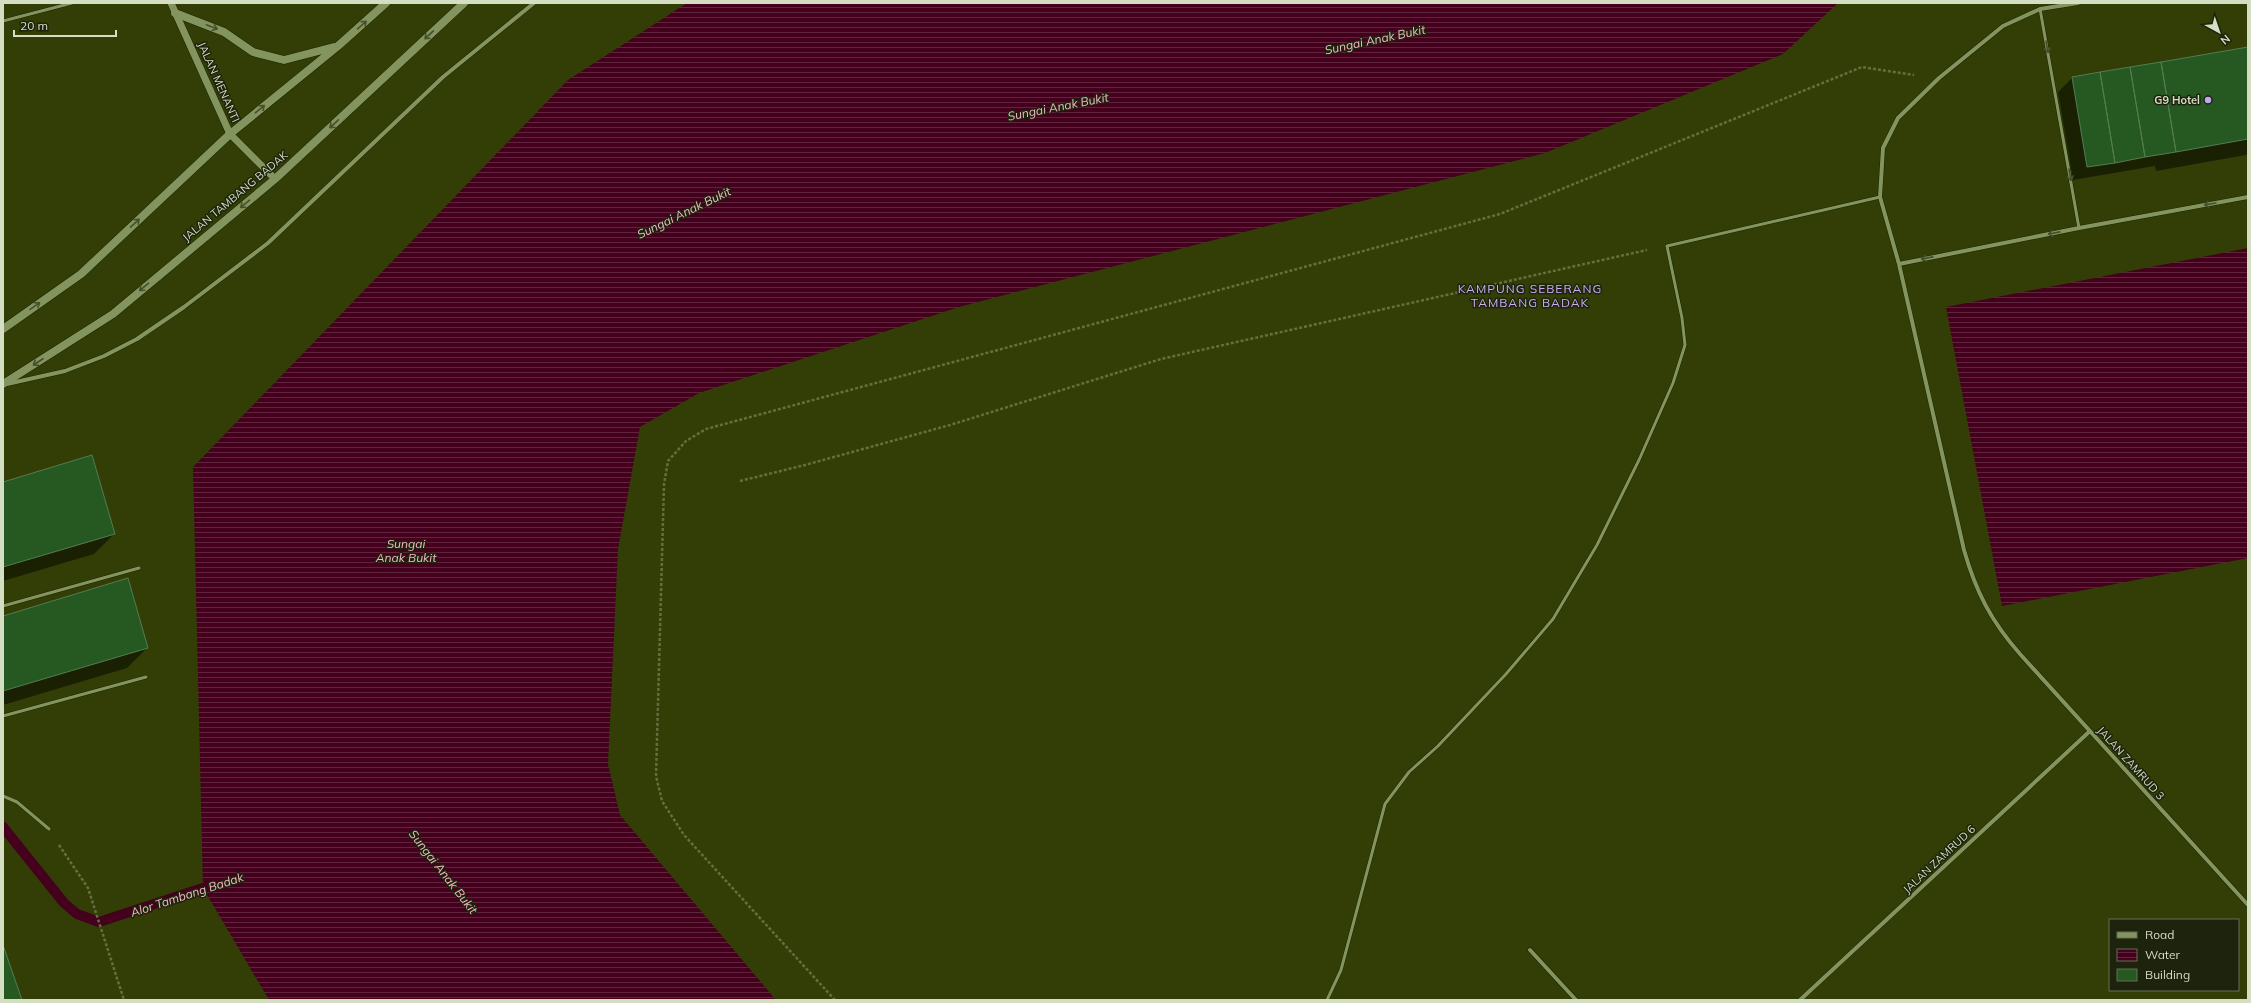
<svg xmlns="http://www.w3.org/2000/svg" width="2251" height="1003" font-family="Mulish,sans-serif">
  <defs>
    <pattern id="water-rules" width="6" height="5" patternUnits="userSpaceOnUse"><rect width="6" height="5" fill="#44001d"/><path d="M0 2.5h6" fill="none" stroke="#5e253c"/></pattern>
  </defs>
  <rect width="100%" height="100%" fill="#323e06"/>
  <path fill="url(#water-rules)" d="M 687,3 L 1838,3 L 1783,54 L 1545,153 L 959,307 L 699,393 L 640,427 L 618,549 L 608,764 L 620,815 L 776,1000 L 269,1000 L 203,888 L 193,467 L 568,80 Z
    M 2248,248 L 2248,558 L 2002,606 L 1946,307 Z"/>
  <path fill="#0007" d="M 2248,48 L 2248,153 L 2246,155 L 2156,171 L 2155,166 L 2073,180 L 2058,92 L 2072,78 Z
    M 3,483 L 114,534 L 94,554 L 3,581 Z
    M 3,617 L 147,648 L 127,668 L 3,705 Z"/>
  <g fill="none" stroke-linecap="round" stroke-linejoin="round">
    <path stroke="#44001d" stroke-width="10" d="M 3,827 L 64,903 L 77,914 L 99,922 L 215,884"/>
  </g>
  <path fill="#265922" stroke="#557c51" d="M 2248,47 L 2248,139 L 2176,152 L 2161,62 Z
    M 2161,62 L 2176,152 L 2145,157 L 2130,67 Z
    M 2130,67 L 2145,157 L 2115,163 L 2100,72 Z
    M 2100,72 L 2115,163 L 2087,167 L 2072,77 Z
    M 92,455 L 115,534 L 3,567 L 3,482 Z
    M 128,578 L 148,648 L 3,691 L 3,616 Z
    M 3,945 L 22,1000 L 3,1000 Z"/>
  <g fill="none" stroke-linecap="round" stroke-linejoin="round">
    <g stroke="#1b2400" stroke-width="4">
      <path id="service" d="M 2040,9 L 2079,228
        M 3,21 L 72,3
        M 3,606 L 139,568
        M 3,716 L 146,677
        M 3,796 L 17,802 L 49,829
        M 1327,1000 L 1341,970 L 1385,804 L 1409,772 L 1438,746 L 1506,674 L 1553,619 L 1597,545 L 1639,460 L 1673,383 L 1685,345 L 1682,318 L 1667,246 L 1880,197"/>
    </g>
    <g stroke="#1b2400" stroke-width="5">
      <path id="minor" d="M 2078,3 L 2040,9 L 2003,26 L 1939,78 L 1898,118 L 1883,148 L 1880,197 L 1899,264 L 1964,550 C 1976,592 1991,621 2020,654 L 2248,905
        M 1899,264 L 2079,228 L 2248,197
        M 7,384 L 65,371 L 104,356 L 137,339 L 184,307 L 268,243 L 443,77 L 534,3
        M 1530,950 L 1576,1000
        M 1800,1000 L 2090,731"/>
    </g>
    <g stroke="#1b2400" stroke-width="8">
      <path id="tertiary" d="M 171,3 L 230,134 L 275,179"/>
    </g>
    <g stroke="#1b2400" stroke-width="9">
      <path id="secondary" d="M 175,13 L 224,32 L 253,52 L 284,60 L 334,47
        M 3,329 L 81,274 L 230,134 L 338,46 L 386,3
        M 3,384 L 113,314 L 275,179 L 464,3"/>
    </g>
    <path stroke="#646f40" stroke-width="2.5" stroke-dasharray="3 2" stroke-linecap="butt" d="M 740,481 L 805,465 L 950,425 L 1161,359 L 1647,250
      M 59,845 L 88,888 L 124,1000
      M 835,1000 L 684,835 L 662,801 L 656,776 L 664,484 L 668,461 L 686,441 L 706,429 L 1500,214 L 1862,67 L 1914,75"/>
    <use href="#service" stroke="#84945e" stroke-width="3"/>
    <use href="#minor" stroke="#84945e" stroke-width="4"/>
    <use href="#tertiary" stroke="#84945e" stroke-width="7"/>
    <use href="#secondary" stroke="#84945e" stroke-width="8"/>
  </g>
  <defs><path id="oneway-shaft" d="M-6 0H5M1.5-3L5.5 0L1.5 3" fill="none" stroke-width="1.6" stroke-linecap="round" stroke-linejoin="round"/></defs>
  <g stroke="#46502d">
    <use href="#oneway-shaft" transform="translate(362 25) rotate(-42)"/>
    <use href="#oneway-shaft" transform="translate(212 27) rotate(21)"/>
    <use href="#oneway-shaft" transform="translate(429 35) rotate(137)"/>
    <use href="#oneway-shaft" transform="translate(2047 47) rotate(80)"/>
    <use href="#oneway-shaft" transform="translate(260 109) rotate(-39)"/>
    <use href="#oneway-shaft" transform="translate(334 124) rotate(137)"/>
    <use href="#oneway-shaft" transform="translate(2070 175) rotate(80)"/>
    <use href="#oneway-shaft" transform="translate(245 204) rotate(140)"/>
    <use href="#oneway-shaft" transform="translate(2210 204) rotate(170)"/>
    <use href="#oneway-shaft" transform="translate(135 223) rotate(-43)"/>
    <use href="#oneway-shaft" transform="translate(2054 233) rotate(169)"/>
    <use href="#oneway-shaft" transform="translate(1927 258) rotate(169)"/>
    <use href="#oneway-shaft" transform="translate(144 287) rotate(140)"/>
    <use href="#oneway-shaft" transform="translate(35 306) rotate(-35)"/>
    <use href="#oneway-shaft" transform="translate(38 362) rotate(147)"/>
  </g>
  <circle fill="#c4a7f1" stroke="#1d230d" stroke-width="1.5" cx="2208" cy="100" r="4"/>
  <g text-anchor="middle" stroke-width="3" stroke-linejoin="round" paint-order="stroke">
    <g font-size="11" fill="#d4dec2" stroke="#1d230d">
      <text transform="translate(219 82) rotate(66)" y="4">JALAN MENANTI</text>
      <text transform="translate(235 196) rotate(-40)" y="4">JALAN TAMBANG BADAK</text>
      <text transform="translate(2131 763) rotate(48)" y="4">JALAN ZAMRUD 3</text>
      <text transform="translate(1939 859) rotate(-43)" y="4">JALAN ZAMRUD 6</text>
    </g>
    <g font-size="11" font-weight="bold" fill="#d4dec2" stroke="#1d230d" text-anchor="end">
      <text x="2200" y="104">G9 Hotel</text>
    </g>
    <g font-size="12" font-style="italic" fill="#f9b7c7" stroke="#1d230d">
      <text transform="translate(1375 40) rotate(-12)" y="4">Sungai Anak Bukit</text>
      <text transform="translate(1058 107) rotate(-11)" y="4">Sungai Anak Bukit</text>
      <text transform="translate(684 213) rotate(-26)" y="4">Sungai Anak Bukit</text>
      <text x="406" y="548">Sungai<tspan x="406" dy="14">Anak Bukit</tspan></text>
      <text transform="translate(443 872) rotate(52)" y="4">Sungai Anak Bukit</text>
      <text transform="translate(187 895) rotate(-18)" y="4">Alor Tambang Badak</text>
    </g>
    <g font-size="12" letter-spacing="1" fill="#caaff4" stroke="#1d230d">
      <text x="1530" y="293">KAMPUNG SEBERANG<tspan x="1530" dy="14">TAMBANG BADAK</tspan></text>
    </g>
  </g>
  <rect width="2251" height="1003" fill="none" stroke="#d4dec2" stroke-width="8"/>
  <rect x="2109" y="919" width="130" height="72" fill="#1d230d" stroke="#666e55"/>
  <rect x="2117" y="932" width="20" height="6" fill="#84945e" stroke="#666e55"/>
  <text x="2145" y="939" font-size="12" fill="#d4dec2">Road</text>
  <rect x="2117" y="949" width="20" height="12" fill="url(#water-rules)" stroke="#666e55"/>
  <text x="2145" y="959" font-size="12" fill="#d4dec2">Water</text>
  <rect x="2117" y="969" width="20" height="12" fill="#265922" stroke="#666e55"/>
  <text x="2145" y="979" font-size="12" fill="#d4dec2">Building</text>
  <g transform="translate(2219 32) rotate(140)" stroke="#1d230d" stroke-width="3" paint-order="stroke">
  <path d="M0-3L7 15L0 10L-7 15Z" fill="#d4dec2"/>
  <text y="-6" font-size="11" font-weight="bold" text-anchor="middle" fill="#d4dec2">N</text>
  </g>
  <path d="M14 30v6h102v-6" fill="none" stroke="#d4dec2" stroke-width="2"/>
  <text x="20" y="30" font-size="12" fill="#d4dec2" stroke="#1d230d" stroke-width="3" paint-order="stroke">20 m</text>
</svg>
